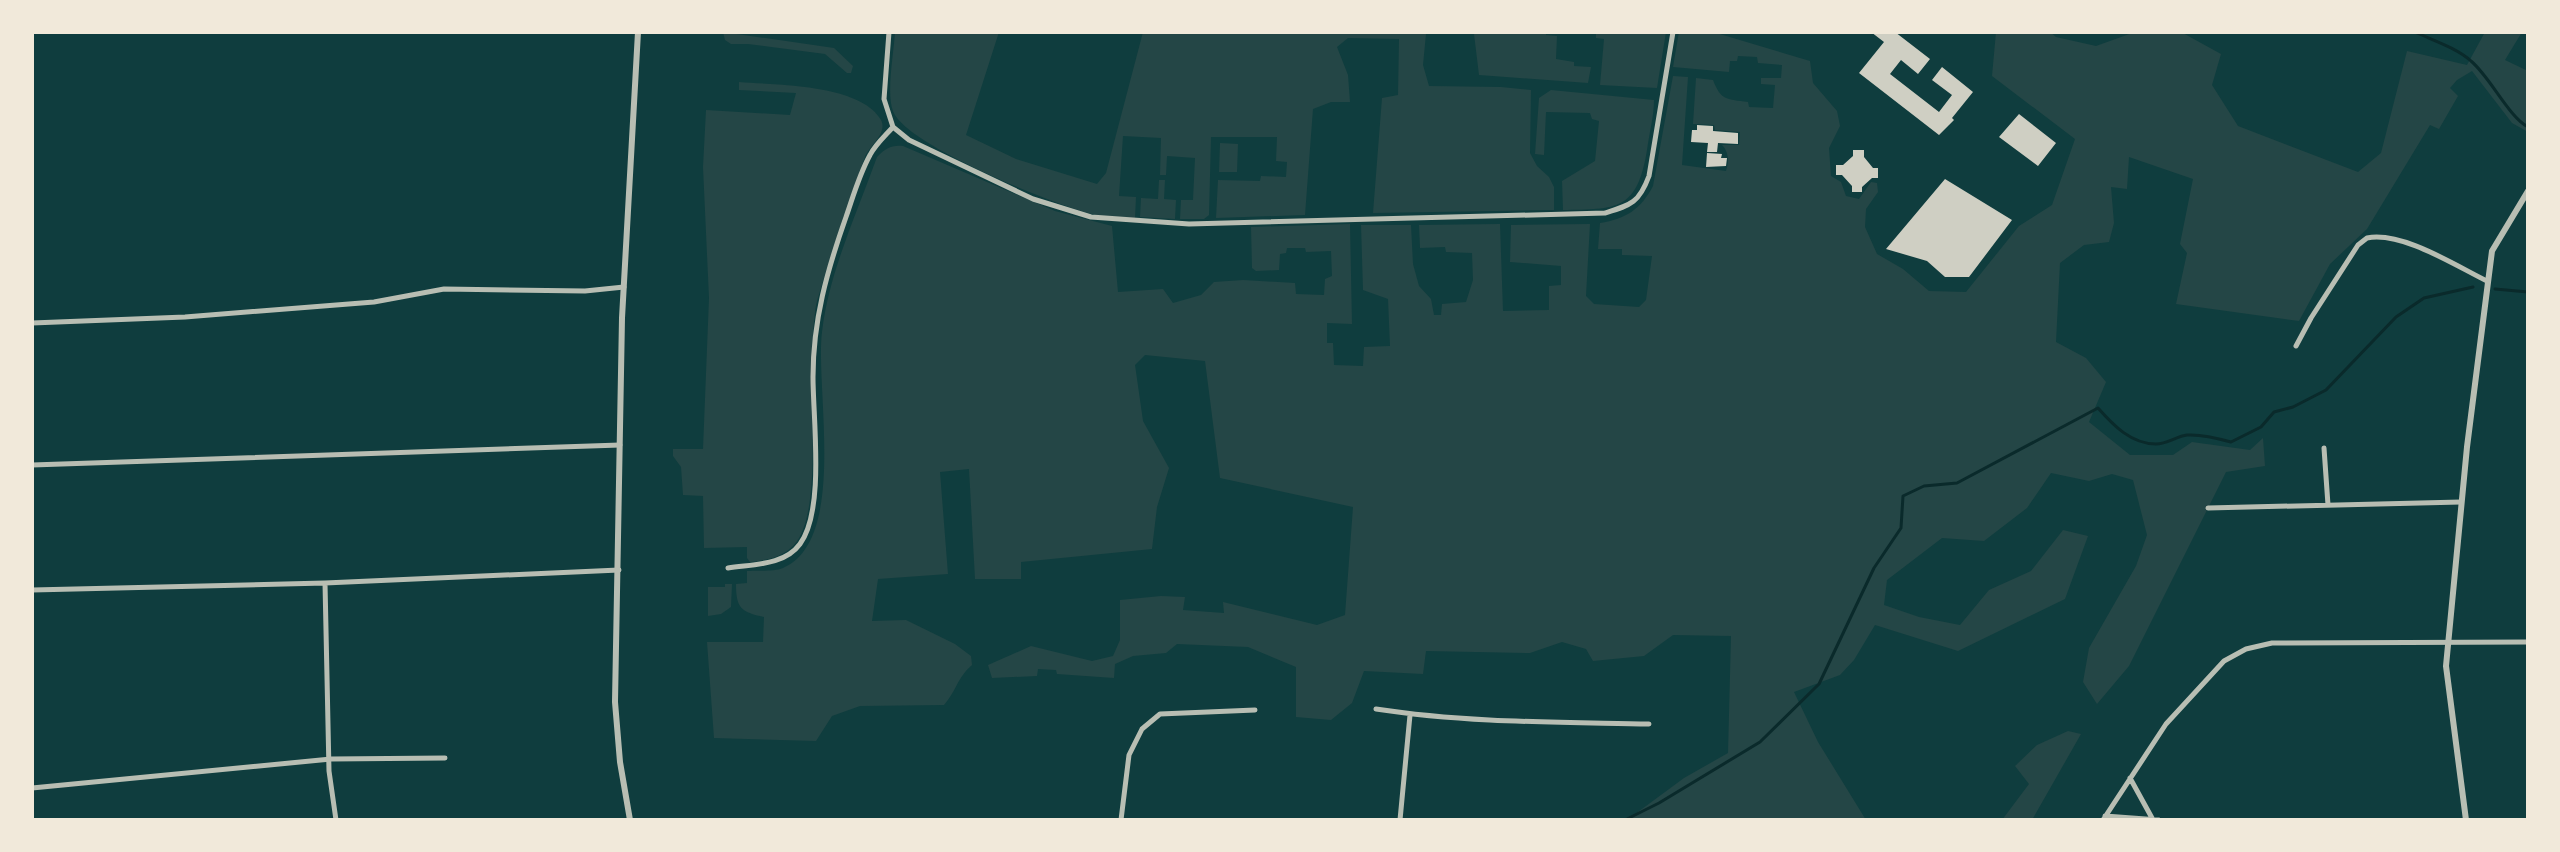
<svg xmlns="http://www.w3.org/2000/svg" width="2560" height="852" font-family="'Archivo Narrow',sans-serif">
  <rect width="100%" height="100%" fill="#0f3d3e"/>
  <path fill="#244646" d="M 723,32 L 834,48 L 853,66 L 851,73 L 847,73 L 825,54 L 748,44 L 731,44 L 725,40 Z
    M 895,32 L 999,32 L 966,135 L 1016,159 L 1097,184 L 1106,173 L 1143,32 L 1546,32 L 1546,35 L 1557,36 L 1556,59 L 1574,62 L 1574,66 L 1591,67 L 1588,83 L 1479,75 L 1474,34 L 1426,34 L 1423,65 L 1429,86 L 1501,87 L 1531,90 L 1530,153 L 1537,166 L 1549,177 L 1554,187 L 1554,210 L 1373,213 L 1382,98 L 1398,95 L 1399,39 L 1348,38 L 1337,47 L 1348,75 L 1350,102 L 1331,102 L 1313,109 L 1305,215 L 1216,218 L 1218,180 L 1260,181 L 1261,176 L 1286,177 L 1287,162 L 1276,161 L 1277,137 L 1211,137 L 1209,215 L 1204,219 L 1180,219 L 1181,200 L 1193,200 L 1195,158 L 1167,156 L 1166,175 L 1160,175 L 1161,138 L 1123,136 L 1119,196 L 1136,197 L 1135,218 C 1121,217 1106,218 1092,214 C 1055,205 905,145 893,111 C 886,93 894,52 895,32 Z
    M 1596,32 L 1666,32 L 1657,88 L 1600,85 L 1604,39 L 1596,38 Z
    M 1679,32 L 1713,32 L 1810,61 L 1813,83 L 1837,111 L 1840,126 L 1829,148 L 1831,176 L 1841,182 L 1846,196 L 1859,199 L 1871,182 L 1877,183 L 1878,192 L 1866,209 L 1865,227 L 1877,254 L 1903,269 L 1929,291 L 1966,292 L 2019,226 L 2052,205 L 2075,139 L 1992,76 L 1996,32 L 2050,32 L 2056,37 L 2096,46 L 2135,32 L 2181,32 L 2221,54 L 2212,85 L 2238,126 L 2358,172 L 2381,153 L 2407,51 L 2467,65 L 2485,32 L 2522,32 L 2505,60 L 2528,71 L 2528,132 L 2512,123 L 2472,71 L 2457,80 L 2450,88 L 2458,96 L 2439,129 L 2430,125 L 2367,229 L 2330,264 L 2299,321 L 2176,304 L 2187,253 L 2180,244 L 2193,179 L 2129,157 L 2127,189 L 2111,187 L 2114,223 L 2109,242 L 2084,245 L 2060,263 L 2056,342 L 2086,358 L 2106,382 L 2089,422 L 2130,455 L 2173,455 L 2192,442 L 2250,450 L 2263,438 L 2265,466 L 2226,472 L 2129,666 L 2097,704 L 2083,682 L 2089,648 L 2136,566 L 2147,535 L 2133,480 L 2112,474 L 2089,481 L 2051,473 L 2027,508 L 1984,541 L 1942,538 L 1887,580 L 1884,605 L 1919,617 L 1960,625 L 1989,590 L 2031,571 L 2063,530 L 2088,536 L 2065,599 L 1958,651 L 1875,625 L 1854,660 L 1840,675 L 1794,692 L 1818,742 L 1866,820 L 1627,820 L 1684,778 L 1728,753 L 1731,636 L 1673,635 L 1644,656 L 1593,661 L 1586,649 L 1562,642 L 1530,653 L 1426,651 L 1423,674 L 1364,671 L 1352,703 L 1331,720 L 1296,717 L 1296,667 L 1248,647 L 1177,644 L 1166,653 L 1133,656 L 1115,664 L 1114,678 L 1057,674 L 1056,670 L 1038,669 L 1037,676 L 992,678 L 988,665 L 1031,646 L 1092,661 L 1113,656 L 1120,640 L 1120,600 L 1161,596 L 1185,597 L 1183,610 L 1224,613 L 1223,602 L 1317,625 L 1345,615 L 1353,507 L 1220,478 L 1205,361 L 1145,355 L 1135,365 L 1143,421 L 1169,468 L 1157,507 L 1152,549 L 1021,562 L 1021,579 L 975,579 L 969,469 L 940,472 L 948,574 L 878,579 L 872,621 L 906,620 L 955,644 L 971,656 L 972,665 C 957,678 957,690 944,705 L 860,706 L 832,716 L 816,741 L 714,738 L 707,642 L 763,642 L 764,617 C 741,612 736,608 736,584 L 747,583 L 747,571 C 757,570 774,572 783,568 C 848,540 815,389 822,332 C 829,272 857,213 877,157 C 886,148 891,145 903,146 L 1055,211 L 1112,226 L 1118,292 L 1163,289 L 1173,303 L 1201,295 L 1214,282 L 1243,280 L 1295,283 L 1296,294 L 1324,295 L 1325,279 L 1332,276 L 1331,251 L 1306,252 L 1305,248 L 1287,248 L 1286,253 L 1280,254 L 1279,270 L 1256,271 L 1252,268 L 1251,227 L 1350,224 L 1352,324 L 1327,323 L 1327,343 L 1333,343 L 1334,365 L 1363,366 L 1364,347 L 1390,346 L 1388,299 L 1363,290 L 1361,225 L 1411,225 L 1413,264 L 1419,286 L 1431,299 L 1434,315 L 1441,315 L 1442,304 L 1466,302 L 1473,280 L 1472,253 L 1446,252 L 1445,247 L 1420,248 L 1419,225 L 1500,224 L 1503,311 L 1549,310 L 1549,286 L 1561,285 L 1561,266 L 1510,262 L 1511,225 L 1590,224 L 1586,296 L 1594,304 L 1639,307 L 1646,300 L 1652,256 L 1622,255 L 1622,249 L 1598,249 L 1600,223 C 1626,219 1641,209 1653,186 L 1673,76 L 1688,77 L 1682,165 L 1726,171 C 1729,162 1729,152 1722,145 L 1739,145 L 1740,132 L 1715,130 L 1714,125 L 1693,124 L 1696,78 L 1713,80 C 1721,101 1727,99 1748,102 L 1749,107 L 1773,108 L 1775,85 L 1761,84 L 1761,78 L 1781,78 L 1782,65 L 1758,63 L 1757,57 L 1738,56 L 1737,61 L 1730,61 L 1729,72 L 1673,67 Z
    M 739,82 C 776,85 861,84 881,120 C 888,133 869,146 865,157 C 850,197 836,237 824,278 C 821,289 816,301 815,313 C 813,327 813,341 812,355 C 809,400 823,514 794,545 C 782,558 766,560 750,562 L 747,558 L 747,547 L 704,548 L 703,496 L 683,495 L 681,467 L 673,456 L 673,449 L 703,449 L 709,298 L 703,167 L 706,110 L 790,115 L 796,93 L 739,90 Z
    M 1551,90 L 1654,100 C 1654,116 1649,134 1647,150 C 1637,211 1617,209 1563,210 L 1562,181 L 1595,161 L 1599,121 L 1592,119 L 1590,113 L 1546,112 L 1544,155 L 1535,154 L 1539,98 Z
    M 1220,143 L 1238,144 L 1237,172 L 1219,172 Z
    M 1159,180 L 1165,180 L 1164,199 L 1176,200 L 1175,219 L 1140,217 L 1141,198 L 1158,199 Z
    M 725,584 L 732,584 L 731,607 L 721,614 L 708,616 L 708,587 L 725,587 Z
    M 2068,731 L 2081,734 L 2032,820 L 2002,820 L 2029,784 L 2015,766 L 2037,745 Z"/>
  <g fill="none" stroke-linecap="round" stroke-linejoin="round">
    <path stroke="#0a2a2b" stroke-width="3" d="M 2415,32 C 2432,40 2457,48 2471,61 C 2491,78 2508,116 2528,127
      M 2495,289 L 2528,292
      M 1625,820 L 1659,803 L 1760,742 L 1819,684 L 1874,568 L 1901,528 L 1903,496 L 1924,486 L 1957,483 L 2098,408 C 2113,425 2131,444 2156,444 C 2167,444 2177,436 2187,435 C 2202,434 2217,438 2231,442 L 2261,427 L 2274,412 L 2293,407 L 2326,390 L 2396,317 L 2424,298 L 2473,287"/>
  </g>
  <path fill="#cfcfc3" d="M 1871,32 L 1895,32 L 1930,59 L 1918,74 L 1901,60 L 1890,74 L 1939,112 L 1952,95 L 1932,80 L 1942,67 L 1973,92 L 1952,118 L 1954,120 L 1939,135 L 1859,73 L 1884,42 Z
    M 2019,114 L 2056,143 L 2038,166 L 1999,137 Z
    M 1697,125 L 1713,126 L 1713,131 L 1738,133 L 1738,144 L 1718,143 L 1717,152 L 1707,152 L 1708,143 L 1691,142 L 1692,130 L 1697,130 Z
    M 1853,150 L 1864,150 L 1864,157 L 1873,168 L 1878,168 L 1878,178 L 1872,178 L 1862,187 L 1862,192 L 1852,192 L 1852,186 L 1842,175 L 1836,175 L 1836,165 L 1843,165 L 1853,156 Z
    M 1707,153 L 1722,154 L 1721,158 L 1727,158 L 1726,166 L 1706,167 Z
    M 1945,179 L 2012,220 L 1969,277 L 1945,277 L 1927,261 L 1886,249 Z"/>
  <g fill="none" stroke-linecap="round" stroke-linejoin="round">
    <path stroke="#b8beb3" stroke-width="5" d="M 889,32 L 884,99 L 893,127
      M 32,323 L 185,317 L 374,302 L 444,289 L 585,291 L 624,287
      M 2296,346 L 2311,318 L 2358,245 L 2367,238 C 2402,231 2456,266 2487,281
      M 2324,448 L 2328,505
      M 32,465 L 620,445
      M 2208,508 L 2461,502
      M 728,568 C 752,564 784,566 800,544 C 825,510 813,420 813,377 C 813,320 827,271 846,217 C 853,197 859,175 870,155 C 875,145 885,136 893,127 L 909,140 L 1033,199 L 1091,217 L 1189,224 L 1605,213 C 1631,205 1639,203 1649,176 L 1673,32
      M 325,583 L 329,771 L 336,820
      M 32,590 L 325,583 L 619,570
      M 1376,709 C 1466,723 1559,722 1649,724
      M 2130,778 L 2152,818
      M 32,788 L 331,759 L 445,758
      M 2105,816 L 2159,820
      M 1121,820 L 1129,755 L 1142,729 L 1160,714 L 1255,710
      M 1400,820 L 1410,715
      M 2103,820 L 2166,724 L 2224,661 L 2246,649 L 2272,643 L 2528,642"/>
    <path stroke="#b8beb3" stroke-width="6" d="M 630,820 L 620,762 L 615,702 L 622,318 L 638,32
      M 2466,820 L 2446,666 L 2467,447 L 2492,251 L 2528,191"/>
  </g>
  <rect width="2560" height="852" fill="none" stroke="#f1e9da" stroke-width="68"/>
</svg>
